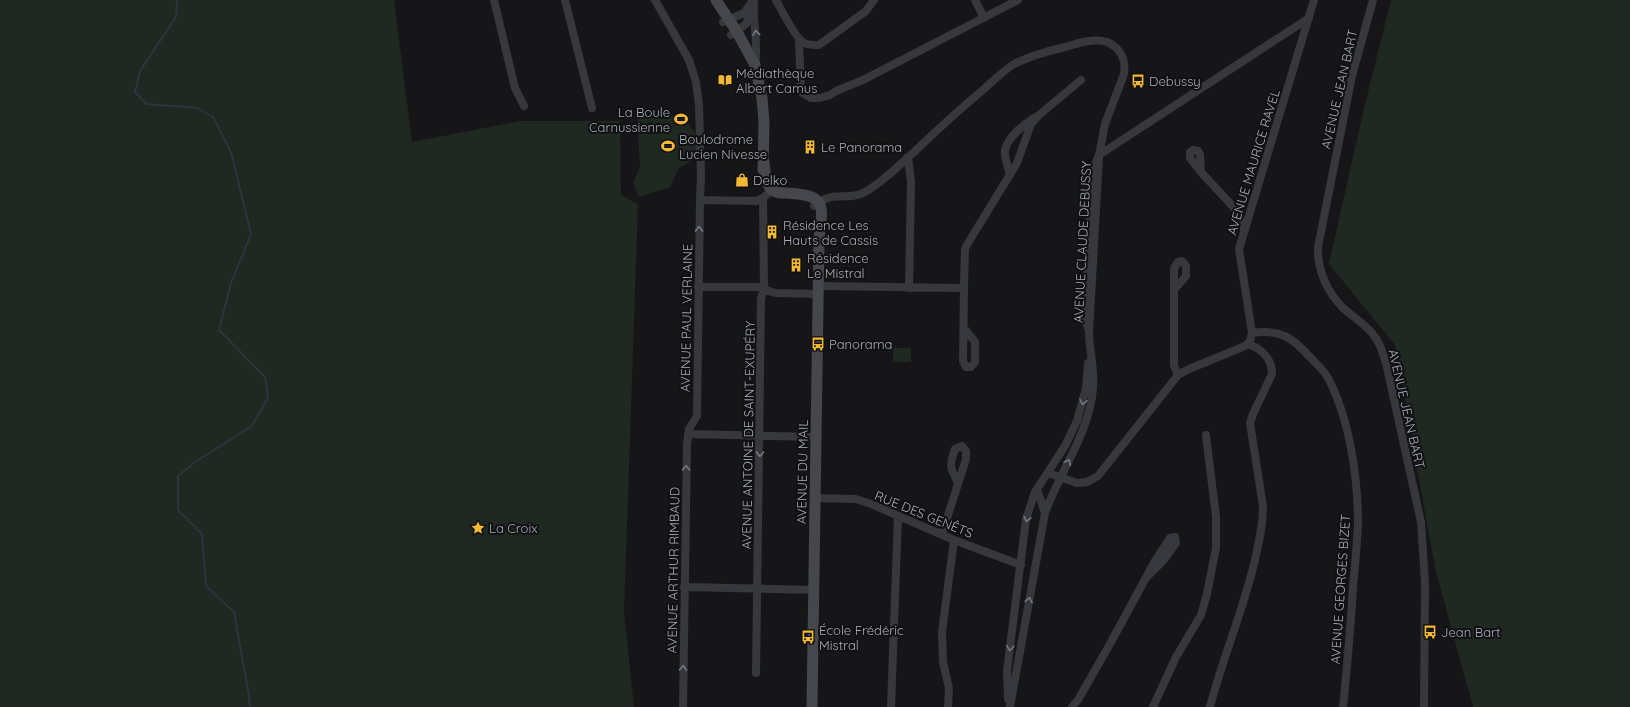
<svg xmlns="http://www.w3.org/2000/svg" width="1630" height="707" font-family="Quicksand,sans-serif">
  <rect width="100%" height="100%" fill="#161618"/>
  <path fill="#202822" d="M 0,0 L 394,0 L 412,142 L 521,121 L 620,121 L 621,195 L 638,204 L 624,612 L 634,707 L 0,707 Z
    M 1391,0 L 1630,0 L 1630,707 L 1473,707 L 1435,568 L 1395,345 L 1329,264 L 1364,108 Z
    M 686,113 L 687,122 L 697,135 L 697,158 L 679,168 L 670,187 L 639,197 L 633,182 L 640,167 L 637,116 L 678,115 Z
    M 893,348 L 911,348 L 911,362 L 893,362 Z"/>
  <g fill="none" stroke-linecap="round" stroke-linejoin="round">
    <path stroke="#2c353c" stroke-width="2" d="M 177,0 L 176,17 L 140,71 L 135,92 L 146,104 L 197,108 L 213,117 L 231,152 L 251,234 L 231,283 L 219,330 L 265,377 L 268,397 L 252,426 L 195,462 L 178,476 L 178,510 L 202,534 L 206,586 L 234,612 L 249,696 L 250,707"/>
    <path stroke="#37383d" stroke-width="8" d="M 494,0 L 515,88 L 524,106
      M 565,0 L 592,108
      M 655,0 L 689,60 L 696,82 L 699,105 L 701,176 L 700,200 L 756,201 L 763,198 L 772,190
      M 754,0 C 752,22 759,43 755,65
      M 776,0 C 781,9 795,38 804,43 C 808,45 814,45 819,45 L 866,11 L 874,0
      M 975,0 L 984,18
      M 1373,0 L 1352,76 L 1318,247 C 1317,269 1327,292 1343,308 C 1354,318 1367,325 1375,337 C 1381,345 1383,354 1386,363 L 1421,522 L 1425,583 L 1424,707
      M 723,22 L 744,13 L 753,0
      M 731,35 L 746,24 L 753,9
      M 799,40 L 801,92 L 811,98 L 820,98 L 830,95 L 836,91 L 863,80 L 1018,0
      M 1099,155 L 1309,18
      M 908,157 L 911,182 L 909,288
      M 1201,172 L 1190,158 L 1190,152 L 1193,150 L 1198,151 L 1200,154 L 1201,172 L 1237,211 L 1244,231
      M 1010,175 C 1008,167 1004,157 1005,150 C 1008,137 1024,124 1034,118
      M 814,206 C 833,189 847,202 865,192 C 883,182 898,166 914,152 C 937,130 960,109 984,89 C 993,81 1003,71 1014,64 C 1030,56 1048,51 1065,47 C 1078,43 1095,38 1107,42 C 1121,48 1126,60 1124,74 L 1105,124 L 1099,155 L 1094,167 L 1092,176 L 1085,308 L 1085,319 L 1089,331
      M 819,286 L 964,288
      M 698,287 L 758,287 L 775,293 L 818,294
      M 1174,290 L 1186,276 L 1186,266 L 1182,261 L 1178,262 L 1174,268 L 1174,365 L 1178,375
      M 964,328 L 975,342 L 975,362 L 971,367 L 966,367 L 963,361 L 964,288 L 965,249 L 968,243 L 1017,163 L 1031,124 L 1039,115 L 1081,80
      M 1252,333 C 1280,329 1292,337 1310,357 C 1316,364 1324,370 1328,378 C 1350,420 1358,478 1358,525 C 1357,545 1355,566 1353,586 C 1351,626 1347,667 1343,707
      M 688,434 L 816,437
      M 1048,473 L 1077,483 L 1087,482 L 1098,476 L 1178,375 L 1189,369 L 1245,346 L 1250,341 L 1252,333 L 1239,249 L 1314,0
      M 1037,489 L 1045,513
      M 815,498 L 856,499 L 871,504 L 954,540 L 1021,565
      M 942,534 L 966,459 L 966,451 L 962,446 L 955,449 C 949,465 950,468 958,483
      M 684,587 L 814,590
      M 756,673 L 761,298 L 764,289 L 763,198
      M 1008,699 L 1007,671 L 1026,519 L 1035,492 L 1065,446 L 1077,421 L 1086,388 L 1088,363
      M 683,707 L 687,444 L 689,429 L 697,416 L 700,200
      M 891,707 L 898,516
      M 948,707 L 949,688 L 943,662 L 942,632 L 954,540
      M 1010,707 L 1045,513 C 1060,471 1089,434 1093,389 C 1095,370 1089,350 1089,331 L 1099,158
      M 1072,707 L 1078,700 L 1110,644 L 1155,561 L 1170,538 L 1175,537 L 1176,543 L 1164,560 L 1146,578
      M 1153,707 L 1176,657 L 1201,615 L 1207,594 L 1212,568 L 1216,548 L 1216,517 L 1206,435
      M 1210,707 C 1223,656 1245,607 1256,555 C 1260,538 1263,523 1263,506 L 1250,423 L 1253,414 L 1272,374 C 1272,359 1262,349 1248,344"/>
    <path stroke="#45474d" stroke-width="11" d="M 716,0 L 737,32 L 755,65 L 762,98 L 764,122 L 763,170
      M 764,162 C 765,170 765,183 771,189 C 775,193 781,193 786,193 C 825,195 824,202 819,238 L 812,707"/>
  </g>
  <defs><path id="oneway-chevron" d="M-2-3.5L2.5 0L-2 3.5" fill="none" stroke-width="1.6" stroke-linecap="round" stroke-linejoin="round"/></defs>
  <g stroke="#757881">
    <use href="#oneway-chevron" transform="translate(756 33) rotate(-96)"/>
    <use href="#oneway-chevron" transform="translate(699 229) rotate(-89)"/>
    <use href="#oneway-chevron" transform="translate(1083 402) rotate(103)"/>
    <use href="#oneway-chevron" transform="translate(760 454) rotate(91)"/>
    <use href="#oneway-chevron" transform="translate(1068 462) rotate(-64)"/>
    <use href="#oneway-chevron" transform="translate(686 468) rotate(-89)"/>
    <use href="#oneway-chevron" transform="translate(1027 519) rotate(103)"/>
    <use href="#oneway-chevron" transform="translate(1029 600) rotate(-80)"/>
    <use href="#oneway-chevron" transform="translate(1010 648) rotate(97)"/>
    <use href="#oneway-chevron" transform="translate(683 668) rotate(-89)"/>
  </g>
  <defs>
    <g id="library-bare" transform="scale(1.08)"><path d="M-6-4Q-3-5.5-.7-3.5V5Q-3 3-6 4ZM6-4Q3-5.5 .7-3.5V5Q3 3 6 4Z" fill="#f3b934" stroke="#111113" stroke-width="2.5" paint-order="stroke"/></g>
    <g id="bus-bare" transform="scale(1.08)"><path d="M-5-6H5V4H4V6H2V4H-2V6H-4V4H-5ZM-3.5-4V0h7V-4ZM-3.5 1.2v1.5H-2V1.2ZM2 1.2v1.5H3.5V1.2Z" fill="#f3b934" stroke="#111113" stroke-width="2.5" paint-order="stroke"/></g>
    <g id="stadium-bare" transform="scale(1.08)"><path d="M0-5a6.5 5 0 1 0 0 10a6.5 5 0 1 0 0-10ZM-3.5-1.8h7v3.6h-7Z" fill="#f3b934" stroke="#111113" stroke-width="2.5" paint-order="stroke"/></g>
    <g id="building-bare" transform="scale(1.08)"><path d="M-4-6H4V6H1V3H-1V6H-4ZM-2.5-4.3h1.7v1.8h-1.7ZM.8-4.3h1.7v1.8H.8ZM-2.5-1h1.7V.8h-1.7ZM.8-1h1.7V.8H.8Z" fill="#f3b934" stroke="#111113" stroke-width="2.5" paint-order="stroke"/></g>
    <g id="shop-bare" transform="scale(1.08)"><path d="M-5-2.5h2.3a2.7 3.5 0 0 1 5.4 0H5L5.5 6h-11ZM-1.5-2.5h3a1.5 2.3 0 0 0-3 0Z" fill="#f3b934" stroke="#111113" stroke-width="2.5" paint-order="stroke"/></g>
    <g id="sight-bare" transform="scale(1.08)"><path d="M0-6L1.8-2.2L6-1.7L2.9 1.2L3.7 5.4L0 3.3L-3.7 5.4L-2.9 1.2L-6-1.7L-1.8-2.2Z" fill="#f3b934" stroke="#111113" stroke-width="2.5" paint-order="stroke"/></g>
  </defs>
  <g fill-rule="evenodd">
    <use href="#library-bare" x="725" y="80"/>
    <use href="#bus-bare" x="1138" y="81"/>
    <use href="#stadium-bare" x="681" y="119"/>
    <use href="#stadium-bare" x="668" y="146"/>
    <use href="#building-bare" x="810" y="147"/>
    <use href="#shop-bare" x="742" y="180"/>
    <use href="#building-bare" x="772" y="232"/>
    <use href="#building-bare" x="796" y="265"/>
    <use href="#bus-bare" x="818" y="344"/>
    <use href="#sight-bare" x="478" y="528"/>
    <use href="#bus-bare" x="1430" y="632"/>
    <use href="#bus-bare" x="808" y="637"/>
  </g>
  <g text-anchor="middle" stroke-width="4" stroke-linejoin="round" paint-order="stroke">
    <g font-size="13" fill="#a8adb8" stroke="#111113" text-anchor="start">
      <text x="736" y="78">Médiathèque<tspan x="736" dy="15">Albert Camus</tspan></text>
      <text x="1149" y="86">Debussy</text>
      <text x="670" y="117" text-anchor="end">La Boule<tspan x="670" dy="15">Carnussienne</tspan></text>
      <text x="679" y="144">Boulodrome<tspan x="679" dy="15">Lucien Nivesse</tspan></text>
      <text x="821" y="152">Le Panorama</text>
      <text x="753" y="185">Delko</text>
      <text x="783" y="230">Résidence Les<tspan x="783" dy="15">Hauts de Cassis</tspan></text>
      <text x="807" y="263">Résidence<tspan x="807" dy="15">Le Mistral</tspan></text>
      <text x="829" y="349">Panorama</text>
      <text x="489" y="533">La Croix</text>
      <text x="819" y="635">École Frédéric<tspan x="819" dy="15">Mistral</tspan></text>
      <text x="1441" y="637">Jean Bart</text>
    </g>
    <g font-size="13" fill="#a8adb8" stroke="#111113">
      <text transform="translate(1339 89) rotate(-77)" y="5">AVENUE JEAN BART</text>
      <text transform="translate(1253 162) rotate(-73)" y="5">AVENUE MAURICE RAVEL</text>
      <text transform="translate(1082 242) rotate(-87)" y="5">AVENUE CLAUDE DEBUSSY</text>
      <text transform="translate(686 318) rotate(-89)" y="5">AVENUE PAUL VERLAINE</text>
      <text transform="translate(1407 409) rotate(77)" y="5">AVENUE JEAN BART</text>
      <text transform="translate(748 435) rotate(-89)" y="5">AVENUE ANTOINE DE SAINT-EXUPÉRY</text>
      <text transform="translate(802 472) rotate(-89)" y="5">AVENUE DU MAIL</text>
      <text transform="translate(924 514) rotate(22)" y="5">RUE DES GENÊTS</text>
      <text transform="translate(673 570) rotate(-89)" y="5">AVENUE ARTHUR RIMBAUD</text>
      <text transform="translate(1340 589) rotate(-86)" y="5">AVENUE GEORGES BIZET</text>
    </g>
  </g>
</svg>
